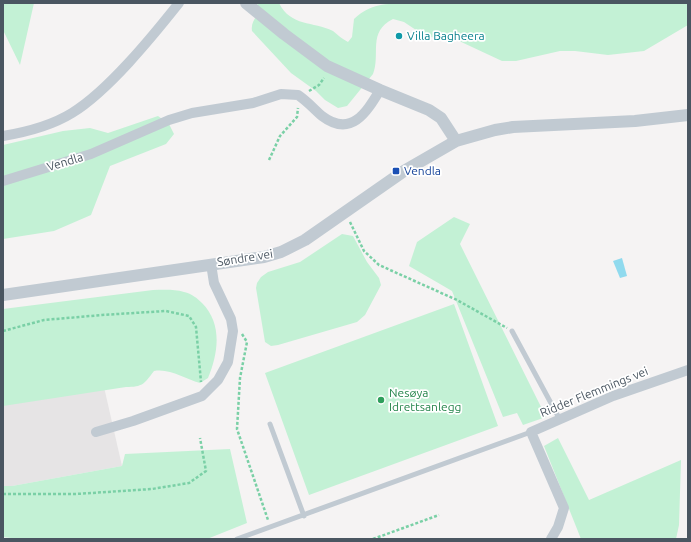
<svg xmlns="http://www.w3.org/2000/svg" width="691" height="542" font-family="Ubuntu,sans-serif">
  <rect width="100%" height="100%" fill="#f5f3f3"/>
  <path fill="#e6e4e5" d="M 104,387 L 122,466 L 12,486 L 3,486 L 3,402 Z"/>
  <path fill="#c3f1d5" d="M 3,3 L 34,3 L 20,65 L 3,30 Z
    M 257,3 L 279,3 C 291,27 313,21 333,31 C 338,35 342,39 348,42 L 352,37 L 354,19 C 371,3 385,4 408,3 L 688,3 L 688,25 L 644,51 L 608,55 L 575,51 L 560,51 L 516,61 L 502,61 L 457,40 L 430,37 L 419,32 L 404,22 L 393,19 C 367,32 381,54 373,74 L 347,106 L 338,108 L 325,100 L 316,91 L 291,73 L 252,31 C 250,19 262,15 257,3 Z
    M 158,116 L 169,124 L 174,134 L 166,144 L 110,166 L 91,215 L 54,231 L 3,239 L 3,145 L 63,131 L 90,128 L 108,133 Z
    M 454,217 L 470,224 L 460,244 L 546,417 L 523,425 L 517,413 L 503,417 L 452,291 L 409,266 L 417,242 Z
    M 342,234 L 353,236 L 367,262 L 379,278 L 381,285 L 365,315 L 357,322 L 278,345 L 271,346 L 265,342 L 256,288 L 257,283 L 261,277 L 268,272 L 300,262 Z
    M 153,290 C 163,290 174,289 184,292 C 192,294 197,298 202,303 C 223,324 218,354 208,378 L 200,383 C 185,379 170,368 154,371 C 144,384 143,387 126,387 L 3,406 L 3,309 Z
    M 454,304 L 498,426 L 309,495 L 265,373 Z
    M 558,438 L 589,500 L 681,460 L 679,525 L 676,539 L 581,539 L 544,446 Z
    M 230,449 L 247,523 L 207,539 L 19,539 L 3,537 L 3,486 L 12,486 L 122,466 L 125,454 Z"/>
  <path fill="#90daee" d="M 622,258 L 627,276 L 620,278 L 613,261 Z"/>
  <g fill="none" stroke-linecap="round" stroke-linejoin="round">
    <path stroke="#7ad0a6" stroke-width="2.5" stroke-dasharray="3 2" stroke-linecap="butt" d="M 309,91 L 319,85 L 324,78
      M 269,160 L 280,136 L 297,117 L 298,108
      M 350,222 L 364,251 L 379,265 L 457,300 L 507,328
      M 3,331 L 44,320 L 102,315 L 166,311 L 189,316 L 196,327 L 201,382
      M 242,334 L 247,342 L 240,378 L 237,429 L 268,520
      M 3,494 L 76,494 L 152,489 L 189,483 L 206,471 L 200,438
      M 373,539 L 439,515"/>
    <path stroke="#c1cad2" stroke-width="5" d="M 512,331 L 559,418
      M 270,424 L 304,516
      M 237,539 L 531,432"/>
    <path stroke="#c1cad2" stroke-width="10" d="M 3,136 C 27,132 51,126 72,113 C 108,91 152,37 179,3
      M 3,181 L 91,154 L 169,120 L 192,113 L 253,103 L 281,94 L 298,95 C 307,101 314,109 322,116 C 351,138 366,113 380,90
      M 96,432 L 133,421 L 202,396 L 218,380 L 228,362 L 233,331 L 231,319 L 214,283 L 211,264
      M 551,539 L 558,527 L 564,508 L 531,432 L 613,396 L 688,370"/>
    <path stroke="#c1cad2" stroke-width="12" d="M 246,3 L 284,34 L 327,66 L 380,90 L 429,110 L 441,118 L 456,141
      M 3,295 L 264,257 L 281,252 L 305,240 L 404,171 L 456,141 L 495,130 L 513,127 L 635,121 L 688,115"/>
  </g>
  <circle fill="#0f9aa8" stroke="#fff" stroke-width="1.5" cx="399" cy="36" r="4"/>
  <rect fill="#1a4fb4" stroke="#fff" stroke-width="1.5" x="392" y="167" width="8" height="8" rx="2"/>
  <circle fill="#2e9e5b" stroke="#fff" stroke-width="1.5" cx="381" cy="400" r="4"/>
  <g text-anchor="middle" stroke-width="3.5" stroke-linejoin="round" paint-order="stroke">
    <g font-size="12" fill="#0d838f" stroke="#fff" text-anchor="start">
      <text x="407" y="40">Villa Bagheera</text>
    </g>
    <g font-size="12" fill="#4a5661" stroke="#fff">
      <text transform="translate(65 162) rotate(-17)" y="4">Vendla</text>
      <text transform="translate(245 258) rotate(-9)" y="4">Søndre vei</text>
      <text transform="translate(594 392) rotate(-22)" y="4">Ridder Flemmings vei</text>
    </g>
    <g font-size="12" fill="#164399" stroke="#fff" text-anchor="start">
      <text x="404" y="175">Vendla</text>
    </g>
    <g font-size="12" fill="#27864d" stroke="#fff" text-anchor="start">
      <text x="389" y="397">Nesøya<tspan x="389" dy="14">Idrettsanlegg</tspan></text>
    </g>
  </g>
  <rect width="691" height="542" fill="none" stroke="#4a5661" stroke-width="8"/>
</svg>
